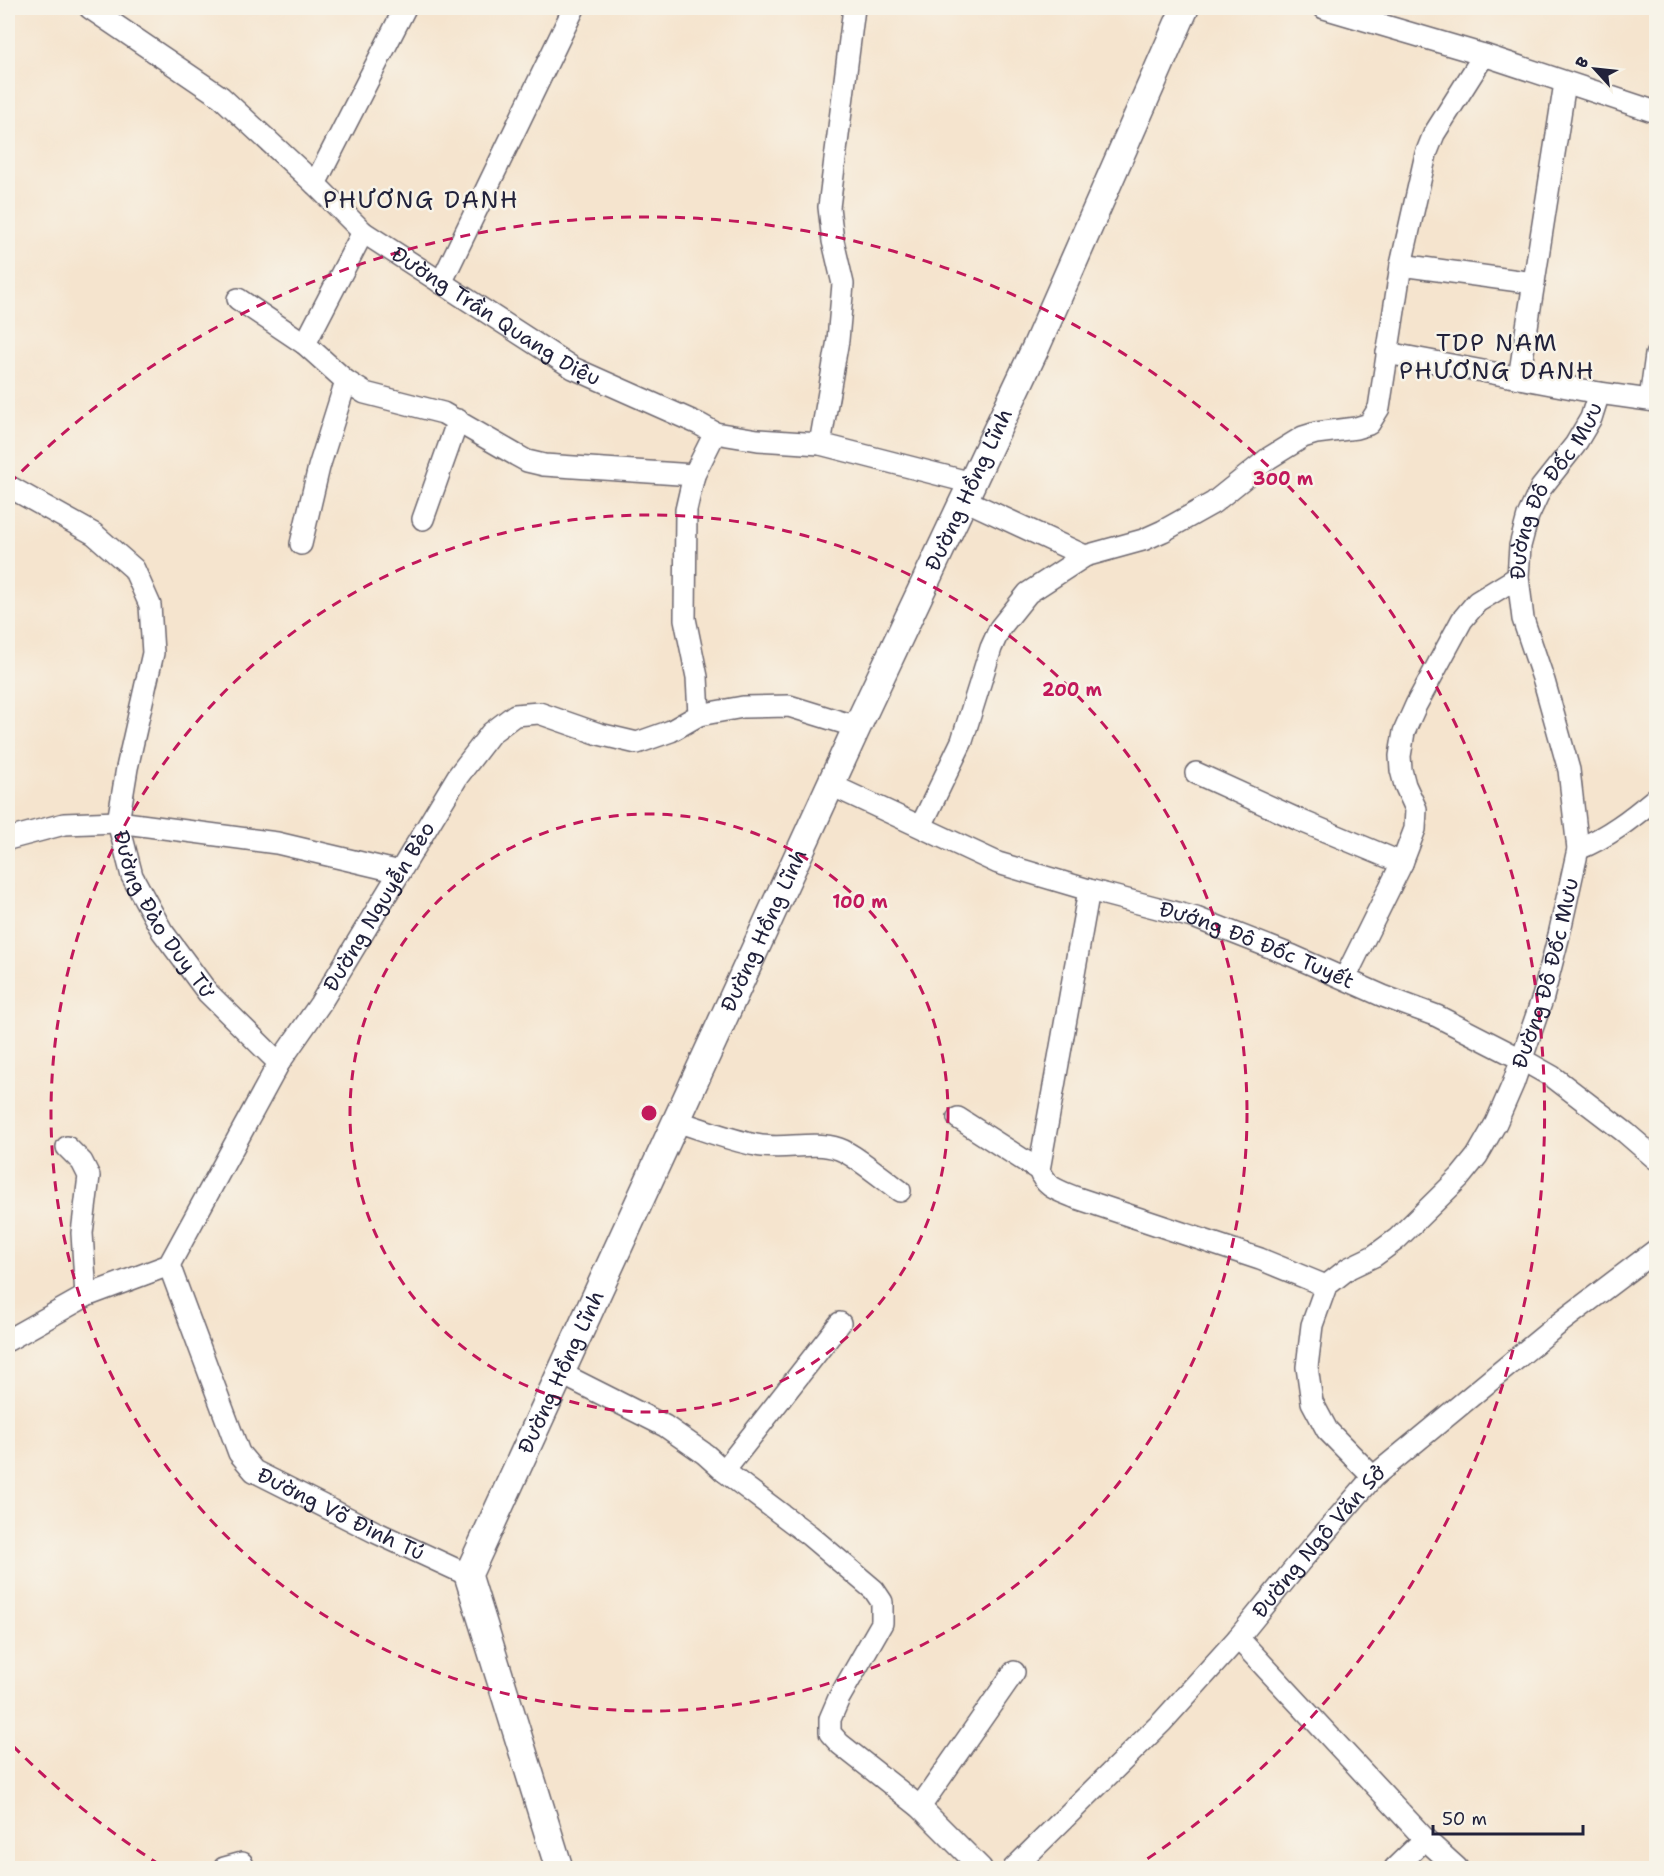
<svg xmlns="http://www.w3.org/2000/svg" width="1664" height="1876" font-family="'Shantell Sans',sans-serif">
  <rect width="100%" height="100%" fill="#f7f3e8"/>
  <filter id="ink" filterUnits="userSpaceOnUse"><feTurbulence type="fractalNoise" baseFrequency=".0167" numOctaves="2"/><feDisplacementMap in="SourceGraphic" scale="12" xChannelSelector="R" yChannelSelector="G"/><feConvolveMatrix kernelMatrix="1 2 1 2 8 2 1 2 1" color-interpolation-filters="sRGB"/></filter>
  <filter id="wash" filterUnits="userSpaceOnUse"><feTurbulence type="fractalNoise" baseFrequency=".008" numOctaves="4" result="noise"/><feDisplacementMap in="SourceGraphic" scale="24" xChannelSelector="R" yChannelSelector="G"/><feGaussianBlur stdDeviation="1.35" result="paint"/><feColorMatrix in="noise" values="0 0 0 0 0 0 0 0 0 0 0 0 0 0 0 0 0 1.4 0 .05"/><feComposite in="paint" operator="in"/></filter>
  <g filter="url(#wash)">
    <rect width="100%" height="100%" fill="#f5e4ce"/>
  </g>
  <g filter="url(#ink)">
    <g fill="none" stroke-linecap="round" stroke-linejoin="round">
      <g stroke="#6c666e" stroke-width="24">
        <g id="minor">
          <path id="s1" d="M 90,8 L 221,97 L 315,184 L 363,232 L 573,368 L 699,424 L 715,433 L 758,440 L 820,444 L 972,483"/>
          <path d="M 1324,8 L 1484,55 L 1656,112"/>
          <path d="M 315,184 L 405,8"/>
          <path d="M 1401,265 L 1534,283"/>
          <path d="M 441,283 L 574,8"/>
          <path d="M 238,299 L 305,344 L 346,381 L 365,393 L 443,413 L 516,455 L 527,461 L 544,465 L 694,475"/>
          <path d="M 305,344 L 363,232"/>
          <path d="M 1387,353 L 1599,393 L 1656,401"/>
          <path d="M 1519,378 L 1565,83"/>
          <path d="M 1650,400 L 1656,355"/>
          <path d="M 820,444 L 838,340 L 843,284 L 833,241 L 829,207 L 854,8"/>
          <path id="s2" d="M 8,486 L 94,534 L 134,569 L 150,605 L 153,653 L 127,768 L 118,822 L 132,876 L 162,931 L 208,993 L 279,1063"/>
          <path d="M 965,500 L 1085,556"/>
          <path d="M 423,519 L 458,420"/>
          <path d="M 301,544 L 319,467 L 346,381"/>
          <path d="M 699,715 L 697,677 L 685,619 L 686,510 L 694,475 L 715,433"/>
          <path d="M 1196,773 L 1299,820 L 1402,863"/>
          <path id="s3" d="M 831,785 L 998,863 L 1089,890 L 1196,918 L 1293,956 L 1383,996 L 1437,1016 L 1521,1059 L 1553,1077 L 1626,1133 L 1656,1159"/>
          <path d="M 921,826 L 962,741 L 991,648 L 1000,628 L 1028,593 L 1085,556 L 1143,540 L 1163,531 L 1213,503 L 1269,458 L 1303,437 L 1316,433 L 1356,428 L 1369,424 L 1379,408 L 1401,265 L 1426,154 L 1434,134 L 1484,55"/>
          <path d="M 8,839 L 64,824 L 118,822 L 277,843 L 400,872"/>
          <path d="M 1578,849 C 1608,837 1632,818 1656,798"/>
          <path d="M 1089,890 L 1039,1170 C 1045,1187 1057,1190 1074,1197 L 1260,1259 L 1326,1286"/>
          <path d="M 1345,978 L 1402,863 L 1415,829 L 1416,809 L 1405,785 L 1401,770 L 1400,756 L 1404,732 L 1416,705 L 1462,620 L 1477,602 L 1518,577"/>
          <path d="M 958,1118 L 1039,1170"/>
          <path d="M 676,1121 C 702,1129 729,1140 756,1145 C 783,1151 812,1140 839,1149 C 854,1154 885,1180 900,1191"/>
          <path d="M 67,1147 L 82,1162 L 89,1176 L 82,1233 L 86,1296"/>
          <path id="s4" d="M 169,1265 L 239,1453 L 254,1471 L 375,1532 L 468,1575"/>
          <path id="s5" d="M 8,1340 L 86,1296 L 169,1265 L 279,1063 L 320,1004 L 458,776 L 491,733 L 515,715 L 539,713 L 599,734 L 637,743 L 671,731 L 699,715 L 743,707 L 789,706 L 857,727"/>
          <path d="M 560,1373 L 665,1426 L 705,1454 L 724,1471 L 809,1535 L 874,1590 L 882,1602 L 882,1623 L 839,1698 L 830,1719 L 830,1733 L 840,1744 L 920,1807 L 981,1868"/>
          <path d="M 724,1471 L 840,1323"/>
          <path id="s6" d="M 1373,1477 L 1327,1430 L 1312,1402 L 1307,1367 L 1312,1325 L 1326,1286 L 1349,1268 L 1374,1256 L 1397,1239 L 1460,1177 L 1477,1156 L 1496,1123 L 1513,1084 L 1543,997 L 1559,935 L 1578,849 L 1569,770 L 1544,681 L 1523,619 L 1518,577 L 1520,546 L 1528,516 L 1541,488 L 1575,445 L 1591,418 L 1599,393"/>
          <path d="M 1238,1638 L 1425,1839 L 1457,1868"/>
          <path d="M 920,1807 L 1014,1672"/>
          <path d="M 224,1868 L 242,1863"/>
          <path id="s7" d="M 1014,1868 L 1162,1722 L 1238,1638 L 1299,1563 L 1373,1477 L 1561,1322 L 1656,1250"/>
          <path d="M 1395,1868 L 1425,1839"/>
        </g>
      </g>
      <g stroke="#6c666e" stroke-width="30">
        <g id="tertiary">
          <path id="s8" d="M 559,1868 L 468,1575 L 857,727 L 1036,347 L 1185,8"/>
        </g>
      </g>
      <use href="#minor" stroke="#fff" stroke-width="21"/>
      <use href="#tertiary" stroke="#fff" stroke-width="27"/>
    </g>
  </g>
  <g fill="none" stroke="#c2185b" stroke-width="3" stroke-dasharray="10 8">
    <circle cx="649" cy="1113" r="299"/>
    <circle cx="649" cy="1113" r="598"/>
    <path d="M160 1865A897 897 0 0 1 9 1742M9 484A897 897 0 1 1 1138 1865"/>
  </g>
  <g text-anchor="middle" stroke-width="5" stroke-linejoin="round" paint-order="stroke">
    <g font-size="21" fill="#22223b" stroke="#f7f3e8">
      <text dy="7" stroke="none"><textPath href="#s1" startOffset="512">Đường Trần Quang Diệu</textPath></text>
      <text dy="7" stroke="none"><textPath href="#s8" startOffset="1502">Đường Hồng Lĩnh</textPath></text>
      <text dy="7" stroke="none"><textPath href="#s6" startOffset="1118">Đường Đô Đốc Mưu</textPath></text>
      <text dy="7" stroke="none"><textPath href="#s5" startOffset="594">Đường Nguyễn Bèo</textPath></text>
      <text dy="7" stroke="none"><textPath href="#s2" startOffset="516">Đường Đào Duy Từ</textPath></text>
      <text dy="7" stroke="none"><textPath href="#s8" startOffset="1016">Đường Hồng Lĩnh</textPath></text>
      <text dy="7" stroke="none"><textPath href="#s3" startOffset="456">Đướng Đô Đốc Tuyết</textPath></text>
      <text dy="7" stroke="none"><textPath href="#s6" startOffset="614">Đường Đô Đốc Mưu</textPath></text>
      <text dy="7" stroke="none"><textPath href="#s8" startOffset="530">Đường Hồng Lĩnh</textPath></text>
      <text dy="7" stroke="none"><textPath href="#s4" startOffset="321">Đường Võ Đình Tú</textPath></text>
      <text dy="7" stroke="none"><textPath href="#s7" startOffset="447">Đường Ngô Văn Sở</textPath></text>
    </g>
    <g font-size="24" letter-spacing="1.5" fill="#22223b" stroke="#f7f3e8">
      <text x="421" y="208">PHƯƠNG DANH</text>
      <text x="1497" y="351">TDP NAM<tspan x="1497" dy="28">PHƯƠNG DANH</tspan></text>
    </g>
  </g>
  <circle cx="649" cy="1113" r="9" fill="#c2185b" stroke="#f7f3e8" stroke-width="3"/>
  <g font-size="18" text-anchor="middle" font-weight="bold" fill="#c2185b" stroke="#f7f3e8" stroke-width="5" stroke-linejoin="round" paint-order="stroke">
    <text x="1283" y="485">300 m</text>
    <text x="1072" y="696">200 m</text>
    <text x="860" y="908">100 m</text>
  </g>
  <rect width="1664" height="1876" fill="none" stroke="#f7f3e8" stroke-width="30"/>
  <g transform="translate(1595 69) rotate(297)" stroke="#f7f3e8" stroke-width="4.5" paint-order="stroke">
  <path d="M0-4.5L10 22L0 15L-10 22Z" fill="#22223b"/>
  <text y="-9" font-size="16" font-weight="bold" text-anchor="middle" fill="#22223b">B</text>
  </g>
  <path d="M1433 1825v9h150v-9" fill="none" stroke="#22223b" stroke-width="3"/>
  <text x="1442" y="1825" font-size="18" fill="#22223b" stroke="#f7f3e8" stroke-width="4.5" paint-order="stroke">50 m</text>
</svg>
